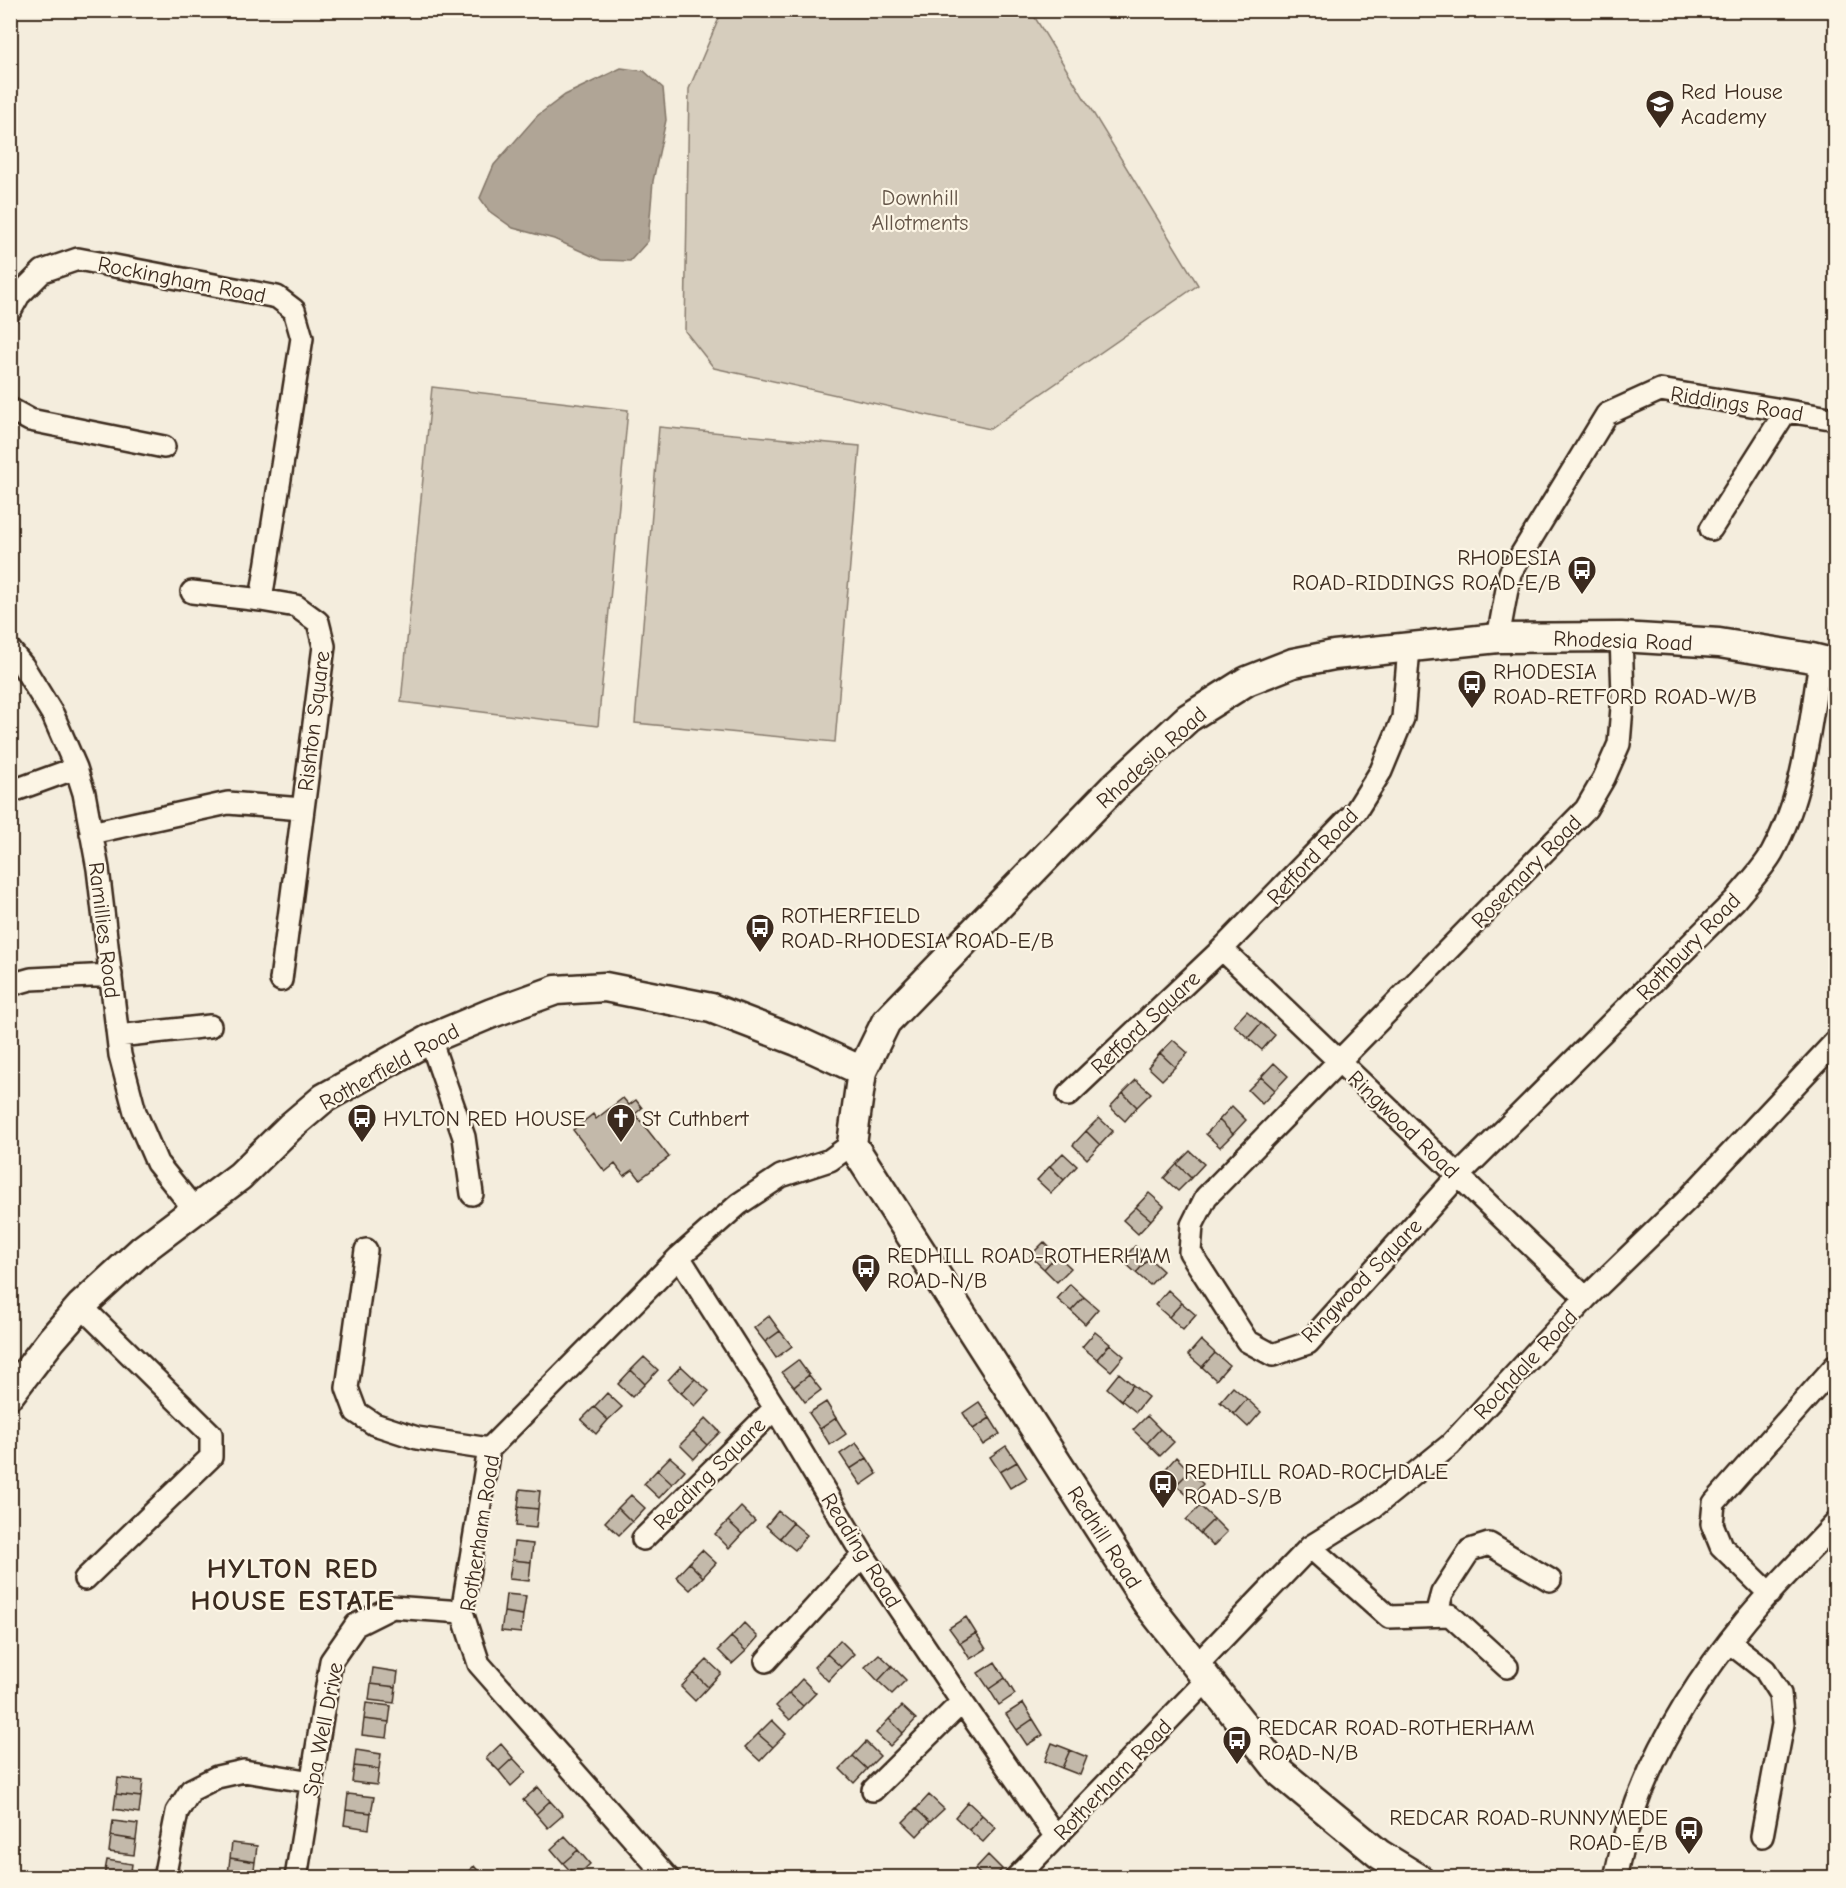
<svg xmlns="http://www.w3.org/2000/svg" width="1846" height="1888" font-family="'Comic Neue',sans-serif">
  <rect width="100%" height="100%" fill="#f4eddd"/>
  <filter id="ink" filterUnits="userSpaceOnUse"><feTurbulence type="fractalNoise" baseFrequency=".0167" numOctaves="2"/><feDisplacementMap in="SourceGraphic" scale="12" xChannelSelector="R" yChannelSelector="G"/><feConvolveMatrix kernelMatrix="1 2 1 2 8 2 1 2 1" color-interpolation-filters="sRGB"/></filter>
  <g filter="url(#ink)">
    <path fill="#d6cdbd" stroke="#887c6e" stroke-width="1.5" d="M 722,11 L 1031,11 L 1198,285 L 990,429 L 714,368 L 685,331 L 689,89 Z
      M 432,387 L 628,410 L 598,726 L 401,702 Z
      M 659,427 L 860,446 L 835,742 L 635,723 Z"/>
    <path fill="#b0a596" stroke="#817466" stroke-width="1.5" d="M 621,68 L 644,71 L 663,88 L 666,120 L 653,181 L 648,241 L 630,261 L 601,260 L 554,239 L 513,228 L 489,211 L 480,198 L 494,165 L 537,116 L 565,95 Z"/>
    <path fill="#c3b9aa" stroke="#3b2a1e" stroke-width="1.5" d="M 1247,1011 L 1261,1023 L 1248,1038 L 1234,1025 Z
      M 1261,1023 L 1275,1035 L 1262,1050 L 1248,1038 Z
      M 1173,1040 L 1188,1053 L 1175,1067 L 1160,1053 Z
      M 1160,1053 L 1175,1067 L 1162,1080 L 1148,1067 Z
      M 1274,1063 L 1288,1076 L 1275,1090 L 1261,1077 Z
      M 1261,1077 L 1275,1090 L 1262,1104 L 1248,1090 Z
      M 1136,1080 L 1151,1093 L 1137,1107 L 1123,1093 Z
      M 1123,1093 L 1137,1107 L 1125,1121 L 1110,1107 Z
      M 623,1098 L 629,1105 L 636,1100 L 642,1108 L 635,1114 L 669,1157 L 640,1179 L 633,1170 L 624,1176 L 615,1164 L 605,1172 L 573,1130 L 593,1114 L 596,1119 Z
      M 1232,1106 L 1246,1120 L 1233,1134 L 1219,1120 Z
      M 1099,1118 L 1113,1131 L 1100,1145 L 1086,1131 Z
      M 1219,1120 L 1233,1134 L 1220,1147 L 1206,1134 Z
      M 1086,1131 L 1100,1145 L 1087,1159 L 1073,1145 Z
      M 1190,1151 L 1204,1164 L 1191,1178 L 1177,1164 Z
      M 1063,1153 L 1077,1166 L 1064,1180 L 1050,1166 Z
      M 1177,1164 L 1191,1178 L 1178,1191 L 1164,1178 Z
      M 1050,1166 L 1064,1180 L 1051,1193 L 1037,1180 Z
      M 1149,1193 L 1164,1206 L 1151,1220 L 1136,1207 Z
      M 1136,1207 L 1151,1220 L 1138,1234 L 1123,1220 Z
      M 1044,1242 L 1057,1255 L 1044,1269 L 1030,1256 Z
      M 1135,1246 L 1149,1258 L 1136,1273 L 1122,1260 Z
      M 1057,1255 L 1071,1268 L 1057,1282 L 1044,1269 Z
      M 1149,1258 L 1163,1271 L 1150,1285 L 1136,1273 Z
      M 1070,1284 L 1084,1297 L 1071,1311 L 1057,1299 Z
      M 1168,1290 L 1182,1303 L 1169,1317 L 1155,1305 Z
      M 1084,1297 L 1098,1309 L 1085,1324 L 1071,1311 Z
      M 1182,1303 L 1196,1315 L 1183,1330 L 1169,1317 Z
      M 769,1316 L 780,1331 L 765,1342 L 754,1328 Z
      M 780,1331 L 792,1346 L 776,1358 L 765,1342 Z
      M 1095,1332 L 1110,1344 L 1097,1359 L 1082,1347 Z
      M 1201,1340 L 1215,1353 L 1202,1367 L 1188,1355 Z
      M 1110,1344 L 1124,1356 L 1111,1371 L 1097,1359 Z
      M 1215,1353 L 1229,1365 L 1216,1380 L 1202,1367 Z
      M 644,1357 L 658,1370 L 645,1384 L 631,1370 Z
      M 798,1360 L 809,1375 L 794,1387 L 782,1372 Z
      M 681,1366 L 695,1379 L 681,1393 L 668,1380 Z
      M 631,1370 L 645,1384 L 632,1397 L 618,1384 Z
      M 1119,1373 L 1133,1385 L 1121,1400 L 1107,1388 Z
      M 809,1375 L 821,1390 L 805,1402 L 794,1387 Z
      M 695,1379 L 709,1391 L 695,1406 L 681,1393 Z
      M 1133,1385 L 1148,1397 L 1136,1412 L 1121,1400 Z
      M 1233,1387 L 1247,1399 L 1234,1414 L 1220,1402 Z
      M 607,1393 L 622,1407 L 608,1420 L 594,1407 Z
      M 1247,1399 L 1261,1412 L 1248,1427 L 1234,1414 Z
      M 826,1402 L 836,1418 L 820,1429 L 809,1413 Z
      M 979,1402 L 990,1418 L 973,1429 L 963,1413 Z
      M 594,1407 L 608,1420 L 596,1434 L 581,1420 Z
      M 1147,1416 L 1160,1429 L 1147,1443 L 1133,1430 Z
      M 706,1418 L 720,1432 L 707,1445 L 693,1432 Z
      M 836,1418 L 846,1434 L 830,1445 L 820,1429 Z
      M 990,1418 L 1000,1434 L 983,1445 L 973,1429 Z
      M 1160,1429 L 1174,1442 L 1160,1456 L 1147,1443 Z
      M 693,1432 L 707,1445 L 694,1459 L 680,1445 Z
      M 856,1443 L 867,1458 L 850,1469 L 840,1454 Z
      M 1006,1446 L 1017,1462 L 1000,1472 L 990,1457 Z
      M 670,1457 L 685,1470 L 672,1484 L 657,1470 Z
      M 1176,1457 L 1190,1471 L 1176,1485 L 1163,1472 Z
      M 867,1458 L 877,1474 L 861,1485 L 850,1469 Z
      M 1017,1462 L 1027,1478 L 1010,1488 L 1000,1472 Z
      M 657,1470 L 672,1484 L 659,1498 L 644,1484 Z
      M 1190,1471 L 1203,1484 L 1190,1498 L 1176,1485 Z
      M 520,1489 L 540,1491 L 538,1509 L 518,1507 Z
      M 631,1495 L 645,1508 L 632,1522 L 618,1508 Z
      M 1200,1506 L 1214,1519 L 1200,1533 L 1186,1520 Z
      M 518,1507 L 538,1509 L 536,1528 L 516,1526 Z
      M 741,1507 L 755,1521 L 742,1534 L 728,1521 Z
      M 618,1508 L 632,1522 L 619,1535 L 605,1522 Z
      M 778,1511 L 793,1523 L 780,1538 L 766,1526 Z
      M 1214,1519 L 1227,1532 L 1213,1546 L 1200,1533 Z
      M 728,1521 L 742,1534 L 729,1548 L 715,1534 Z
      M 793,1523 L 807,1535 L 795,1550 L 780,1538 Z
      M 514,1542 L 533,1544 L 531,1562 L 512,1560 Z
      M 702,1550 L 716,1563 L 703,1577 L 689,1563 Z
      M 512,1560 L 531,1562 L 529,1581 L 509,1579 Z
      M 689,1563 L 703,1577 L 690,1590 L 676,1577 Z
      M 506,1594 L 526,1596 L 523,1615 L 504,1612 Z
      M 504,1612 L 523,1615 L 521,1633 L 501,1631 Z
      M 966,1617 L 976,1633 L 960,1643 L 949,1628 Z
      M 744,1623 L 758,1637 L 746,1651 L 731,1637 Z
      M 976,1633 L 986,1649 L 970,1659 L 960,1643 Z
      M 731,1637 L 746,1651 L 732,1664 L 718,1650 Z
      M 840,1640 L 854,1654 L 841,1667 L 827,1654 Z
      M 827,1654 L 841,1667 L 828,1681 L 814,1667 Z
      M 879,1654 L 892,1666 L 878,1681 L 865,1667 Z
      M 707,1660 L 721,1673 L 708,1687 L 694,1673 Z
      M 995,1662 L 1005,1678 L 989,1689 L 978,1673 Z
      M 892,1666 L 906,1680 L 892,1694 L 878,1681 Z
      M 373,1668 L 398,1672 L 396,1687 L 371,1684 Z
      M 694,1673 L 708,1687 L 695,1701 L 681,1687 Z
      M 1005,1678 L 1015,1694 L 999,1705 L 989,1689 Z
      M 802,1679 L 816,1693 L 803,1706 L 789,1693 Z
      M 371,1684 L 396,1687 L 394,1703 L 369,1700 Z
      M 789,1693 L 803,1706 L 790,1720 L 776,1706 Z
      M 366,1703 L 391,1706 L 389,1722 L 364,1719 Z
      M 1023,1703 L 1033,1719 L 1017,1730 L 1006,1714 Z
      M 902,1706 L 916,1719 L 903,1733 L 889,1719 Z
      M 364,1719 L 389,1722 L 387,1738 L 362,1735 Z
      M 889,1719 L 903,1733 L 890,1746 L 876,1733 Z
      M 1033,1719 L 1043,1735 L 1027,1745 L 1017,1730 Z
      M 772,1720 L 786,1734 L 773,1747 L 758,1734 Z
      M 758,1734 L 773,1747 L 760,1761 L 745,1747 Z
      M 866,1742 L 880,1756 L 867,1769 L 853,1756 Z
      M 1052,1743 L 1070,1750 L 1062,1768 L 1045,1761 Z
      M 501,1744 L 513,1758 L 499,1771 L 486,1758 Z
      M 356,1750 L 381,1754 L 379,1769 L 354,1766 Z
      M 1070,1750 L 1087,1757 L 1080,1775 L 1062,1768 Z
      M 853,1756 L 867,1769 L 854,1783 L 840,1769 Z
      M 513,1758 L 526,1772 L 511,1786 L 499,1771 Z
      M 354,1766 L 379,1769 L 377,1785 L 352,1782 Z
      M 118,1778 L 143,1781 L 141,1797 L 116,1794 Z
      M 538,1787 L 550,1801 L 536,1814 L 523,1800 Z
      M 116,1794 L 141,1797 L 139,1813 L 114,1809 Z
      M 348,1794 L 374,1797 L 371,1813 L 346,1810 Z
      M 929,1795 L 944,1809 L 930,1822 L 916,1809 Z
      M 550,1801 L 563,1815 L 548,1828 L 536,1814 Z
      M 968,1802 L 982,1815 L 969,1830 L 955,1817 Z
      M 916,1809 L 930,1822 L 917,1836 L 903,1822 Z
      M 346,1810 L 371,1813 L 369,1829 L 344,1825 Z
      M 982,1815 L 996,1828 L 983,1842 L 969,1830 Z
      M 113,1821 L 138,1824 L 136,1840 L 111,1836 Z
      M 111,1836 L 136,1840 L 134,1855 L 109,1852 Z
      M 565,1836 L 578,1850 L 563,1863 L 551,1849 Z
      M 232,1843 L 257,1846 L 255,1862 L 230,1858 Z
      M 578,1850 L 590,1864 L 576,1877 L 563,1863 Z
      M 988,1855 L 1002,1869 L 994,1878 L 984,1878 L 975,1869 Z
      M 230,1858 L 255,1862 L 253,1877 L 228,1874 Z
      M 107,1860 L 132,1864 L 130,1878 L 104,1876 Z
      M 474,1866 L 485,1878 L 461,1878 Z"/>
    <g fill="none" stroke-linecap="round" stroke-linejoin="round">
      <g stroke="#3b2a1e" stroke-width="26">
        <path id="street" d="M 10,311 L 19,295 L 43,271 L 78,259 L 277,297 L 294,310 L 302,338 L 261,600
          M 10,409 L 30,420 L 164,447
          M 1711,529 L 1786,411
          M 192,592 L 261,600 L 296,606 L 318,622 L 324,646 L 281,980
          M 1621,637 L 1623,695 L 1619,744 L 1604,778 L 1586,809 L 1206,1197 L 1192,1225 L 1190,1252 L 1247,1341 L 1273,1355 L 1308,1343 L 1458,1176 L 1735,900 C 1747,885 1762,870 1772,853 C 1804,795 1810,725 1820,661
          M 1498,638 L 1510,573 L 1607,414 L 1660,390 L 1836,419
          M 10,650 L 23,666 L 53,715 L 76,768 L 84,793 L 98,869 L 120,1055 L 135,1112 L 157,1163 L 195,1210
          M 10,792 L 76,768
          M 91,833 L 228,803 L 302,809
          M 1222,949 L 1586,1298
          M 10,985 L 31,979 L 111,975
          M 118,1036 L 210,1026
          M 430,1039 L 464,1137 L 472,1194
          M 1068,1095 L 1222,949 L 1356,811 L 1381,771 L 1403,718 L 1409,648
          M 366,1250 L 347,1388 L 356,1412 L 374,1424 L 417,1438 L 489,1449
          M 679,1257 L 775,1408 L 863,1555 L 962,1702 L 1056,1837
          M 81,1306 L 211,1434 L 211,1457 L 85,1579
          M 643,1539 L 775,1408
          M 1310,1547 L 1389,1617 L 1450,1615 L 1507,1667
          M 1770,1594 L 1721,1546 L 1712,1524 L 1714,1503 L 1836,1365
          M 1436,1615 L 1442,1593 L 1470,1550 L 1489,1544 L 1550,1580
          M 1729,1642 L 1765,1670 L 1780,1694 L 1783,1724 L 1762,1836
          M 766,1661 L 863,1555
          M 1196,1666 L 1310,1547 L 1371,1509 L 1450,1445 L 1586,1298 L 1686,1201 L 1836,1041
          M 873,1790 L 962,1702
          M 164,1878 L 177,1812 L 191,1790 L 217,1777 L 244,1771 L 312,1782
          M 296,1878 L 331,1661 L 356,1625 L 392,1607 L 462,1612
          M 668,1878 L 479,1664 L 462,1612 L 489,1449 L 679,1257 L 739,1204 L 781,1176 L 830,1160 L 852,1144
          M 1016,1878 L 1207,1680
          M 1615,1878 C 1634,1782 1684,1695 1746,1620 C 1774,1586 1806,1555 1836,1523"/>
      </g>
      <g stroke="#3b2a1e" stroke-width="33">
        <path id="secondary" d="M 10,1394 L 52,1339 L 81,1306 L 142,1250 L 240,1176 L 290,1127 L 324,1098 L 430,1039 L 492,1013 L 556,990 L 605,987 L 711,1008 L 797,1041 L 862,1071
          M 1418,1878 L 1379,1854 L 1281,1773 L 1147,1603 L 852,1144 L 862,1071 L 886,1022 L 1114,787 L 1188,718 L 1247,681 L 1293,663 L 1334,655 L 1498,638 L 1621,637 L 1719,643 L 1812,658 L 1836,664"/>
      </g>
      <use href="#street" stroke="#fcf5e5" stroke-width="21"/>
      <use href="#secondary" stroke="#fcf5e5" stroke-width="28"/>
    </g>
  </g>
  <defs>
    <g id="school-pin" transform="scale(1.5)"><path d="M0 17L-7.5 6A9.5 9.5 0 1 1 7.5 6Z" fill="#3b2a1e" stroke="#fcf5e5"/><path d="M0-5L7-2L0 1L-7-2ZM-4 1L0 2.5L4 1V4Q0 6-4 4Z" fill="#fff"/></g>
    <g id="bus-pin" transform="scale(1.5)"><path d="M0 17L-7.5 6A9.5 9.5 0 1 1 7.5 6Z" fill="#3b2a1e" stroke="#fcf5e5"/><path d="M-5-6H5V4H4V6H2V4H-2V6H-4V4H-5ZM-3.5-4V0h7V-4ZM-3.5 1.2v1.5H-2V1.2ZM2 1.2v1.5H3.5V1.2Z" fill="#fff"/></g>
    <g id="church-pin" transform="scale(1.5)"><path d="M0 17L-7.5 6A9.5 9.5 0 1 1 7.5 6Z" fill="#3b2a1e" stroke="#fcf5e5"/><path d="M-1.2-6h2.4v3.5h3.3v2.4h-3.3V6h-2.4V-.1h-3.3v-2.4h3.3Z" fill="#fff"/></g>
  </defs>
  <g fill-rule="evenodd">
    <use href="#school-pin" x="1660" y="104"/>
    <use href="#bus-pin" x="1582" y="570"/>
    <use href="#bus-pin" x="1472" y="684"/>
    <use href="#bus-pin" x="760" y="928"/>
    <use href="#bus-pin" x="362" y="1118"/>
    <use href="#church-pin" x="621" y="1118"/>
    <use href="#bus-pin" x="866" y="1268"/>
    <use href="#bus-pin" x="1163" y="1484"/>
    <use href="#bus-pin" x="1237" y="1740"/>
    <use href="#bus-pin" x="1689" y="1830"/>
  </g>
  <g text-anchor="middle" stroke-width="4.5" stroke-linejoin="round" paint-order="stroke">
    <g font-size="22" fill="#3b2a1e" stroke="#fcf5e5" text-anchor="start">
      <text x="1681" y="99">Red House<tspan x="1681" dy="25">Academy</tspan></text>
      <text x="1561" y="565" text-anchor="end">RHODESIA<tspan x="1561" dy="25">ROAD-RIDDINGS ROAD-E/B</tspan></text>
      <text x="1493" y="679">RHODESIA<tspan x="1493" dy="25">ROAD-RETFORD ROAD-W/B</tspan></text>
      <text x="781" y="923">ROTHERFIELD<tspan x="781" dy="25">ROAD-RHODESIA ROAD-E/B</tspan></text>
      <text x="383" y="1126">HYLTON RED HOUSE</text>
      <text x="642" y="1126">St Cuthbert</text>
      <text x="887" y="1263">REDHILL ROAD-ROTHERHAM<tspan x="887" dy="25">ROAD-N/B</tspan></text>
      <text x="1184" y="1479">REDHILL ROAD-ROCHDALE<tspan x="1184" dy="25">ROAD-S/B</tspan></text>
      <text x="1258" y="1735">REDCAR ROAD-ROTHERHAM<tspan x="1258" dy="25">ROAD-N/B</tspan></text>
      <text x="1668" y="1825" text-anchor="end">REDCAR ROAD-RUNNYMEDE<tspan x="1668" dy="25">ROAD-E/B</tspan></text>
    </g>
    <g font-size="22" fill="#625346" stroke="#fcf5e5">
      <text x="920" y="205">Downhill<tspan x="920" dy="25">Allotments</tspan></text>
    </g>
    <g font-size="22" fill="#3b2a1e" stroke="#fcf5e5">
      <text transform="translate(182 279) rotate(11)" y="8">Rockingham Road</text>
      <text transform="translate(1737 403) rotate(9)" y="8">Riddings Road</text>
      <text transform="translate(1623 640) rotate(2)" y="8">Rhodesia Road</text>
      <text transform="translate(313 721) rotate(-83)" y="8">Rishton Square</text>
      <text transform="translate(1151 757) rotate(-42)" y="8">Rhodesia Road</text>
      <text transform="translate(1312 856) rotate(-47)" y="8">Retford Road</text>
      <text transform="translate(1526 871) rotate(-46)" y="8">Rosemary Road</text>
      <text transform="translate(105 930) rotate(83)" y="8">Ramillies Road</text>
      <text transform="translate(1688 946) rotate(-46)" y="8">Rothbury Road</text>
      <text transform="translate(1145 1022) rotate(-43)" y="8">Retford Square</text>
      <text transform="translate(389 1066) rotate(-29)" y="8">Rotherfield Road</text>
      <text transform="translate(1404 1124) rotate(44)" y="8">Ringwood Road</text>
      <text transform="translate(1361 1280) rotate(-46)" y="8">Ringwood Square</text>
      <text transform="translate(1525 1364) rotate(-47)" y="8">Rochdale Road</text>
      <text transform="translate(709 1473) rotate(-45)" y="8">Reading Square</text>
      <text transform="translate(479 1533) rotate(-81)" y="8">Rotherham Road</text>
      <text transform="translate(1105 1537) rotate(57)" y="8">Redhill Road</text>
      <text transform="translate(862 1550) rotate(58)" y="8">Reading Road</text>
      <text transform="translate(322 1729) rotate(-79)" y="8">Spa Well Drive</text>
      <text transform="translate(1112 1779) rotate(-46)" y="8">Rotherham Road</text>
    </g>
    <g font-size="28" font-weight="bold" letter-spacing="1.5" fill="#3b2a1e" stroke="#fcf5e5">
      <text x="293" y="1578">HYLTON RED<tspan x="293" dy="32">HOUSE ESTATE</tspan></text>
    </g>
  </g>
  <rect width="1846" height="1888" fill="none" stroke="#fcf5e5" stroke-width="36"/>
  <rect x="18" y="18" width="1810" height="1852" fill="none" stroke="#3b2a1e" stroke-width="2" filter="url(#ink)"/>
</svg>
